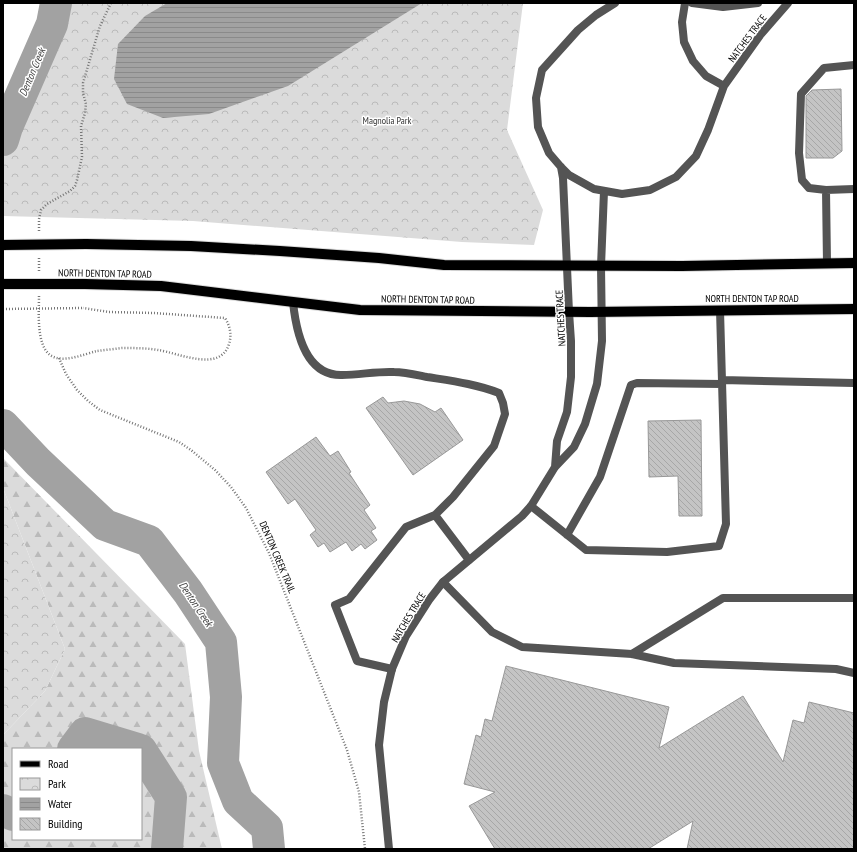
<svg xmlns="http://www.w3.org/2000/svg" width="857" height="852" font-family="'PT Sans Narrow',sans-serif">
  <defs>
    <pattern id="forest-firs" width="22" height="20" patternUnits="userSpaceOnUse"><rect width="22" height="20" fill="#dbdbdb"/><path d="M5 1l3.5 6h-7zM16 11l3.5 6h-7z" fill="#bababa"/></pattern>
    <pattern id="park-crowns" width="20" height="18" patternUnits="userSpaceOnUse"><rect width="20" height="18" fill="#dbdbdb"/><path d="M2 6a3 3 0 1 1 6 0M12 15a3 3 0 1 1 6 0" fill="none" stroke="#bababa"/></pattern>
    <pattern id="water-rules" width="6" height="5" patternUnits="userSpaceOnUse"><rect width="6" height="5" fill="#a2a2a2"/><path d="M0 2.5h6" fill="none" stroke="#8a8a8a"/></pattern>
    <pattern id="building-back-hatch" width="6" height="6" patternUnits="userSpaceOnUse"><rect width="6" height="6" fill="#c4c4c4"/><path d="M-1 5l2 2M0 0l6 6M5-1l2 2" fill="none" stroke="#a7a7a7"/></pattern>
  </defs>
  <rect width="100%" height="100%" fill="#fff"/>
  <path fill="url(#forest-firs)" fill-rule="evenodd" d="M 3,458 L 185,644 L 199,751 L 222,849 L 3,849 L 3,735 L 45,691 L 65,649 L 3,488 ZM 13,749 L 141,749 L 141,839 L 13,839 Z"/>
  <path fill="url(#park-crowns)" d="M 56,3 L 523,3 L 507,130 L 543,210 L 534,245 L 462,242 L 193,221 L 3,216 L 3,140 L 7,127 L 52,25 Z
    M 3,488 L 65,649 L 45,691 L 3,735 Z"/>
  <path fill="url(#water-rules)" d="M 167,3 L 422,3 L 288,86 L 209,114 L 163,118 L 127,104 L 114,79 L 118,44 L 145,16 Z"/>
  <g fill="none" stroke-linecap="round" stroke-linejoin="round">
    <path stroke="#a2a2a2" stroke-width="32" d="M 3,140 L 7,127 L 52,24 L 56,3
      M 3,425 L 38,462 L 105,525 L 149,541 L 188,592 L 221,642 L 226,697 L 223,763 L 238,801 L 267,828 L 269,849
      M 73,749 L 85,733 L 138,749
      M 141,750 L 171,797 L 167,849
      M 3,810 L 13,815"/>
  </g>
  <path fill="url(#building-back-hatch)" stroke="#989898" d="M 841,89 L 842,151 L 833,158 L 806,158 L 806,96 L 812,90 Z
    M 383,397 L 388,403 L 404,401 L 420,404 L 435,412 L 441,408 L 463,440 L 413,475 L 366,408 Z
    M 701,420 L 702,516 L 679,516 L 678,476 L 649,477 L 648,421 Z
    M 316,437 L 330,456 L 338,451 L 351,472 L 349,473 L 370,505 L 364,510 L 376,528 L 371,531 L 377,540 L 365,549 L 361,544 L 352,551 L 346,542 L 330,552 L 324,543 L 318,547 L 310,535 L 316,530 L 295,499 L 288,504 L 266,472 Z
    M 506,666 L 669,707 L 659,748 L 743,696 L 783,762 L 793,720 L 804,723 L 809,702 L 854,713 L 854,849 L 687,849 L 693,821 L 648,849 L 495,849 L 469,806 L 495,792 L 464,784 L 476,735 L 481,737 L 485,719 L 492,721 Z"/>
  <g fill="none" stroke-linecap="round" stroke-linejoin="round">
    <g stroke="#dbdbdb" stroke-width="12">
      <path id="primary" d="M 86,244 L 191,246 L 280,251 L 379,258 L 444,265 L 682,266 L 854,263
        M 85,284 L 161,286 L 360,310 L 590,312 L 854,309"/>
    </g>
    <path stroke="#767676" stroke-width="2.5" stroke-dasharray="1 2" stroke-linecap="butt" d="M 39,231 L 39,219 L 41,210 L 47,204 L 70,191 L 75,186 L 77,180 L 82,157 L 81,126 L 85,113 L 86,104 L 83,93 L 83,83 L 100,26 L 111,3
      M 39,258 L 39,271
      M 39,296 C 39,312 36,344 50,355 C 63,364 84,354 97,351 C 105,350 114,349 122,348 C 134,348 146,348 158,350 C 179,353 220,373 229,344 C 232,335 230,326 225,318 L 154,313 L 109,312 L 83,308
      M 59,358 L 66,374 L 77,390 L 88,401 L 100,410 L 179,442 L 191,450 L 215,470 L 231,487 L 246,508 L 269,553 L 347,750 L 359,792 L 365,849"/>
    <path stroke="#545454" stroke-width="8" d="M 826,190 L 809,188 L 802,180 L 799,153 L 801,94 L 824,68 L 854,65
      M 827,263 L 826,190 L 854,189
      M 293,302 C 296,331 305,376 342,375 C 360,375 377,371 394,372 C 405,372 417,375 427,377 C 452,381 476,384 499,393 L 503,403 L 505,414 L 494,446 L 453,497 L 435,515 L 406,527 L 349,599 L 335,605 L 357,661 L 392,669
      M 722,380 L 854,383
      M 531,506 L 586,550 L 667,552 L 719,546 L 726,524 L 720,310
      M 435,515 L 469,560
      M 567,535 L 600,477 L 631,385 L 637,383 L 722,384
      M 443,582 L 492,632 L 522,647 L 632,654 L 674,663 L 836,669 L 854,673
      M 632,654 L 723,598 L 854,598"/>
    <path stroke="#545454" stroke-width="8" d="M 615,3 L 596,15 L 578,30 L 542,70 L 536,98 L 538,127 L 549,153 L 561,167 L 569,175 L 594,189 L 622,194 L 650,190 L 676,177 L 696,156 L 708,130 L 724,86 L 761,34 L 788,3
      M 685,3 L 682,22 L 684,42 L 693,61 L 706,76 L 724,86
      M 692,3 L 723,7 L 758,3
      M 555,467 L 557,441 L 567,412 L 571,377 L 571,341 L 569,312 L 563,178 L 561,167
      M 389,849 L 379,745 L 384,702 L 392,669 L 406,636 L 429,600 L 443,582 L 522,516 L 531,506 L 555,467 L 574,447 L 585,424 L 597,384 L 602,341 L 601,266 L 604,191"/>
    <use href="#primary" stroke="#000" stroke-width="10"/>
    <g stroke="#dbdbdb" stroke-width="12" stroke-linecap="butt">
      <path id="primary-bridge" d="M 3,245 L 86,244
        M 3,284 L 85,284"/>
    </g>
    <path stroke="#767676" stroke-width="2.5" stroke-dasharray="1 2" stroke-linecap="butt" d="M 3,309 L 83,308"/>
    <use href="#primary-bridge" stroke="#000" stroke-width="10"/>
  </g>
  <g text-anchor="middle" stroke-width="3" stroke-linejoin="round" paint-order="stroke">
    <g font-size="10" fill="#000" stroke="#fff">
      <text transform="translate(747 38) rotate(-53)" y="4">NATCHES TRACE</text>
      <text transform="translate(105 273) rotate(1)" y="4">NORTH DENTON TAP ROAD</text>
      <text x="752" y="302">NORTH DENTON TAP ROAD</text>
      <text transform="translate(428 299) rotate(1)" y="4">NORTH DENTON TAP ROAD</text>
      <text transform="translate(560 318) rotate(-93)" y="4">NATCHES TRACE</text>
      <text transform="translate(278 557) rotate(67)" y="4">DENTON CREEK TRAIL</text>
      <text transform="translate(408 617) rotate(-59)" y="4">NATCHES TRACE</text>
    </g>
    <g font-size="10" fill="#323232" stroke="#fff">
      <text x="387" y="124">Magnolia Park</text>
    </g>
    <g font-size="11" font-style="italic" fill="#434343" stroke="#fff">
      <text transform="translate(32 72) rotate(-67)" y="4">Denton Creek</text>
      <text transform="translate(196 604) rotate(56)" y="4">Denton Creek</text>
    </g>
  </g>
  <rect width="857" height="852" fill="none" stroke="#000000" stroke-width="8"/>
  <rect x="12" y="748" width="130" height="92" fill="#ffffff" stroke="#999999"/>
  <rect x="20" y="761" width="20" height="6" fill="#000000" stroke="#999999"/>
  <text x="48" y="768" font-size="12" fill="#000000">Road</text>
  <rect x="20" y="778" width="20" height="12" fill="url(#park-crowns)" stroke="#999999"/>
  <text x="48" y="788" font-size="12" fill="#000000">Park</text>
  <rect x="20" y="798" width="20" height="12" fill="url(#water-rules)" stroke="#999999"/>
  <text x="48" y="808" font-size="12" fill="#000000">Water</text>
  <rect x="20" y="818" width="20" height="12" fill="url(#building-back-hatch)" stroke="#999999"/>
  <text x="48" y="828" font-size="12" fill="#000000">Building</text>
</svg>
